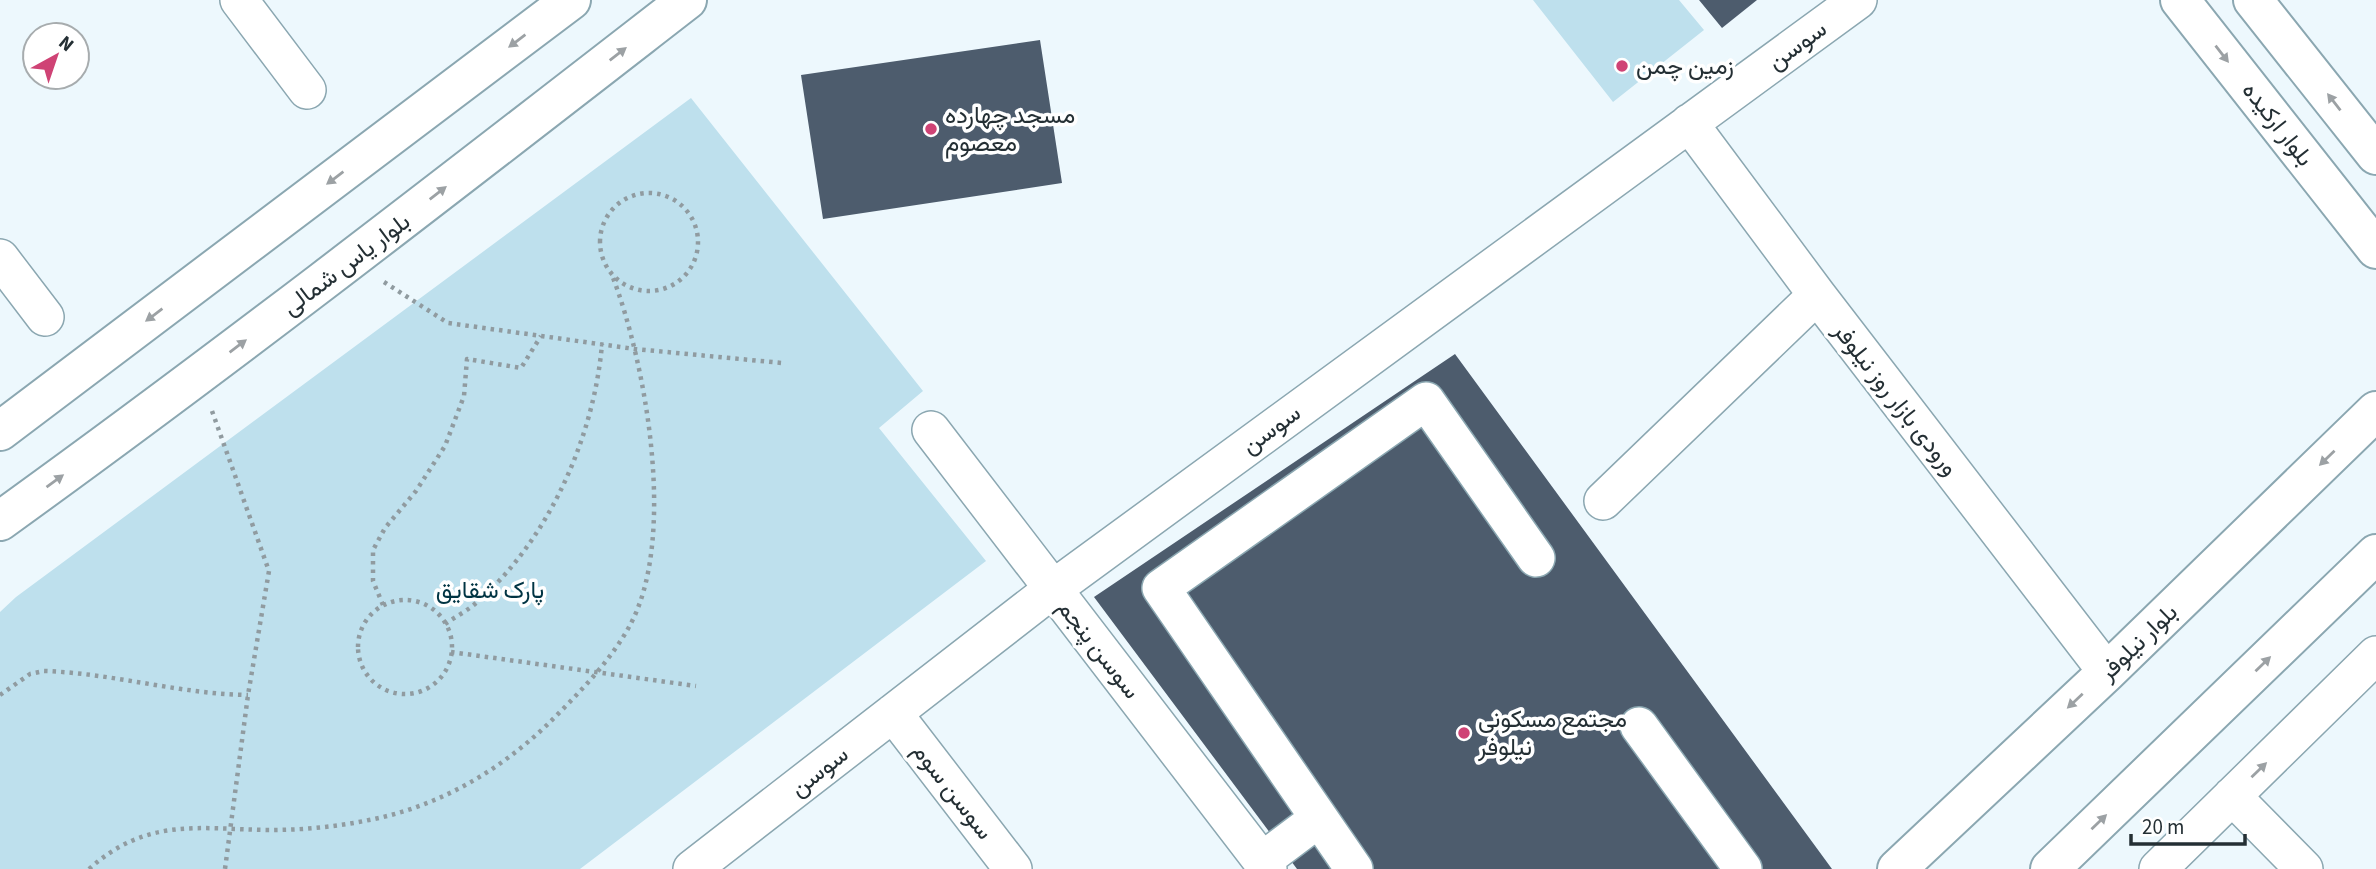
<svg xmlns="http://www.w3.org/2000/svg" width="2376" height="869" font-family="'Source Sans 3',Vazirmatn,sans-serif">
  <rect width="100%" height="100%" fill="#edf8fd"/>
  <path fill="#bee0ed" d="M 1533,0 L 1679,0 L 1704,30 L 1613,102 Z
    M 691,98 L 923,391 L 879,428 L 986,561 L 580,869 L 0,869 L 0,612 L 16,597 Z"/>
  <path fill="#4d5c6d" d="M 1699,0 L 1757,0 L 1722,28 Z
    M 1040,40 L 1062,183 L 823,219 L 801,75 Z
    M 1455,354 L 1832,869 L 1297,869 L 1094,597 Z"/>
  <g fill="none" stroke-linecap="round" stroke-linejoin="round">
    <g stroke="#8ba7b1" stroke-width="40">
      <path id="street" d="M 239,0 L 307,90
        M 1689,123 L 1817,295 L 2107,672
        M 0,258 L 45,317
        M 931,430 L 1268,869
        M 1603,501 L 1817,295
        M 893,713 L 1013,869
        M 1639,726 L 1743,869
        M 2232,796 L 2304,869
        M 1262,861 L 1318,819
        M 692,869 L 1053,589 L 1858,0
        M 1354,869 L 1161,588 L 1426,401 L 1536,558
        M 2158,869 L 2376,655"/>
    </g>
    <g stroke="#8ba7b1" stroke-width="42">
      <path id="secondary" d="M 2180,0 L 2376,249
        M 2253,0 L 2376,155
        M 0,431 L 571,0
        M 0,521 C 233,353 460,176 687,0
        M 1897,869 L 2107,672 L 2376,411
        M 2050,869 L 2376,554"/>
    </g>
    <path stroke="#909ba0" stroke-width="4.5" stroke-dasharray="3.5 5" stroke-linecap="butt" d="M600 242a49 49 0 1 1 98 0a49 49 0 1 1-98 0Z
      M 384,282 L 448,323 L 635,349 L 782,363
      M 212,411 L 269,571 L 248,695 L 225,869
      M358 647a47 47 0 1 1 94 0a47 47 0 1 1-94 0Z
      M 383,605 L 373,581 L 373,550 L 385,528 L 416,491 L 445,446 L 464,396 L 467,359 L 521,368 L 541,336
      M 445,624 C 455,617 467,611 476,603 C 548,541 594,438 602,344
      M 451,652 L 696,686
      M 0,695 L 30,674 L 44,671 C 112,673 179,694 248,695
      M 89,869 C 147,817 198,829 269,830 C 302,830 336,827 369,820 C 437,807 498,772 548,724 C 577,695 609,663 629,627 C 678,540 646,363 612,275"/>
    <use href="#street" stroke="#fff" stroke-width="37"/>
    <use href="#secondary" stroke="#fff" stroke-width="38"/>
  </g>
  <defs><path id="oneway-solid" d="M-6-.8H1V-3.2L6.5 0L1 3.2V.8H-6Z" transform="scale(1.75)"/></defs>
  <g fill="#9ca1a4">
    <use href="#oneway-solid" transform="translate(517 41) rotate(143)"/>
    <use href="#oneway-solid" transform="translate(618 54) rotate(-38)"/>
    <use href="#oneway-solid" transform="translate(2222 54) rotate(52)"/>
    <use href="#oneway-solid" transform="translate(2334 102) rotate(-128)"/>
    <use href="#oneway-solid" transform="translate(335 178) rotate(143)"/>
    <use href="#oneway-solid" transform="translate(438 193) rotate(-38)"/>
    <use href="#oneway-solid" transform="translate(154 315) rotate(143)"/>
    <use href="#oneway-solid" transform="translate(238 346) rotate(-37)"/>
    <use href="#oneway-solid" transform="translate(2327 458) rotate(136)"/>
    <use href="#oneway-solid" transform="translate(55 481) rotate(-36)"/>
    <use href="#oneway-solid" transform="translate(2263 664) rotate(-44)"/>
    <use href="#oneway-solid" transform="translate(2075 701) rotate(137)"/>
    <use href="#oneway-solid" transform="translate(2259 770) rotate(-44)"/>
    <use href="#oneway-solid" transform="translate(2099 822) rotate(-44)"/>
  </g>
  <g fill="#cf4375" stroke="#fff" stroke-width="2.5">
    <circle cx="1622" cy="66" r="7"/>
    <circle cx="931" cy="129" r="7"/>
    <circle cx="1464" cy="733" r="7"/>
  </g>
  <g text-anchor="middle" stroke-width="7" stroke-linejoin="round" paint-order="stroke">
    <g font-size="24" fill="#242f34" stroke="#fff">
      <text transform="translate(1797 45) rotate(-36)" y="8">سوسن</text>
      <text transform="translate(2278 124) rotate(52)" y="8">بلوار ارکیده</text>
      <text transform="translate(346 264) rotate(-37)" y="8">بلوار یاس شمالی</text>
      <text transform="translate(1896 399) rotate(52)" y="8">ورودی بازار روز نیلوفر</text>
      <text transform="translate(1271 429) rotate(-36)" y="8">سوسن</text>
      <text transform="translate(2138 642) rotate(-44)" y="8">بلوار نیلوفر</text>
      <text transform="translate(1099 649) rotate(52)" y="8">سوسن پنجم</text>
      <text transform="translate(819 771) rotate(-38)" y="8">سوسن</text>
      <text transform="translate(953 791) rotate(52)" y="8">سوسن سوم</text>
    </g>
    <g font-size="24" fill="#242f34" stroke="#fff" text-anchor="start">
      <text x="1636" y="74">زمین چمن</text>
      <text x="945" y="123">مسجد چهارده<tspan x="945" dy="28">معصوم</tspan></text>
      <text x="1478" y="727">مجتمع مسکونی<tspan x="1478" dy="28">نیلوفر</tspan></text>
    </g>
    <g font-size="24" fill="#003443" stroke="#fff">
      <text x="490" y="598">پارک شقایق</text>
    </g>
  </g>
  <g transform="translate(56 56) rotate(40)"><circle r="33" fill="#ffffff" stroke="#a7acae" stroke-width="2"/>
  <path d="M0-5L12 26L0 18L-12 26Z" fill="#cf4375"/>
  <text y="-10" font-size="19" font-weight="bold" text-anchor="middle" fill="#242f34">N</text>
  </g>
  <path d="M2131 834v10h114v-10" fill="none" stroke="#242f34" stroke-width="3.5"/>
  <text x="2142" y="834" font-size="21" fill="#242f34" stroke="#ffffff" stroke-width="5" paint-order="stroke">20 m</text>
</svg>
